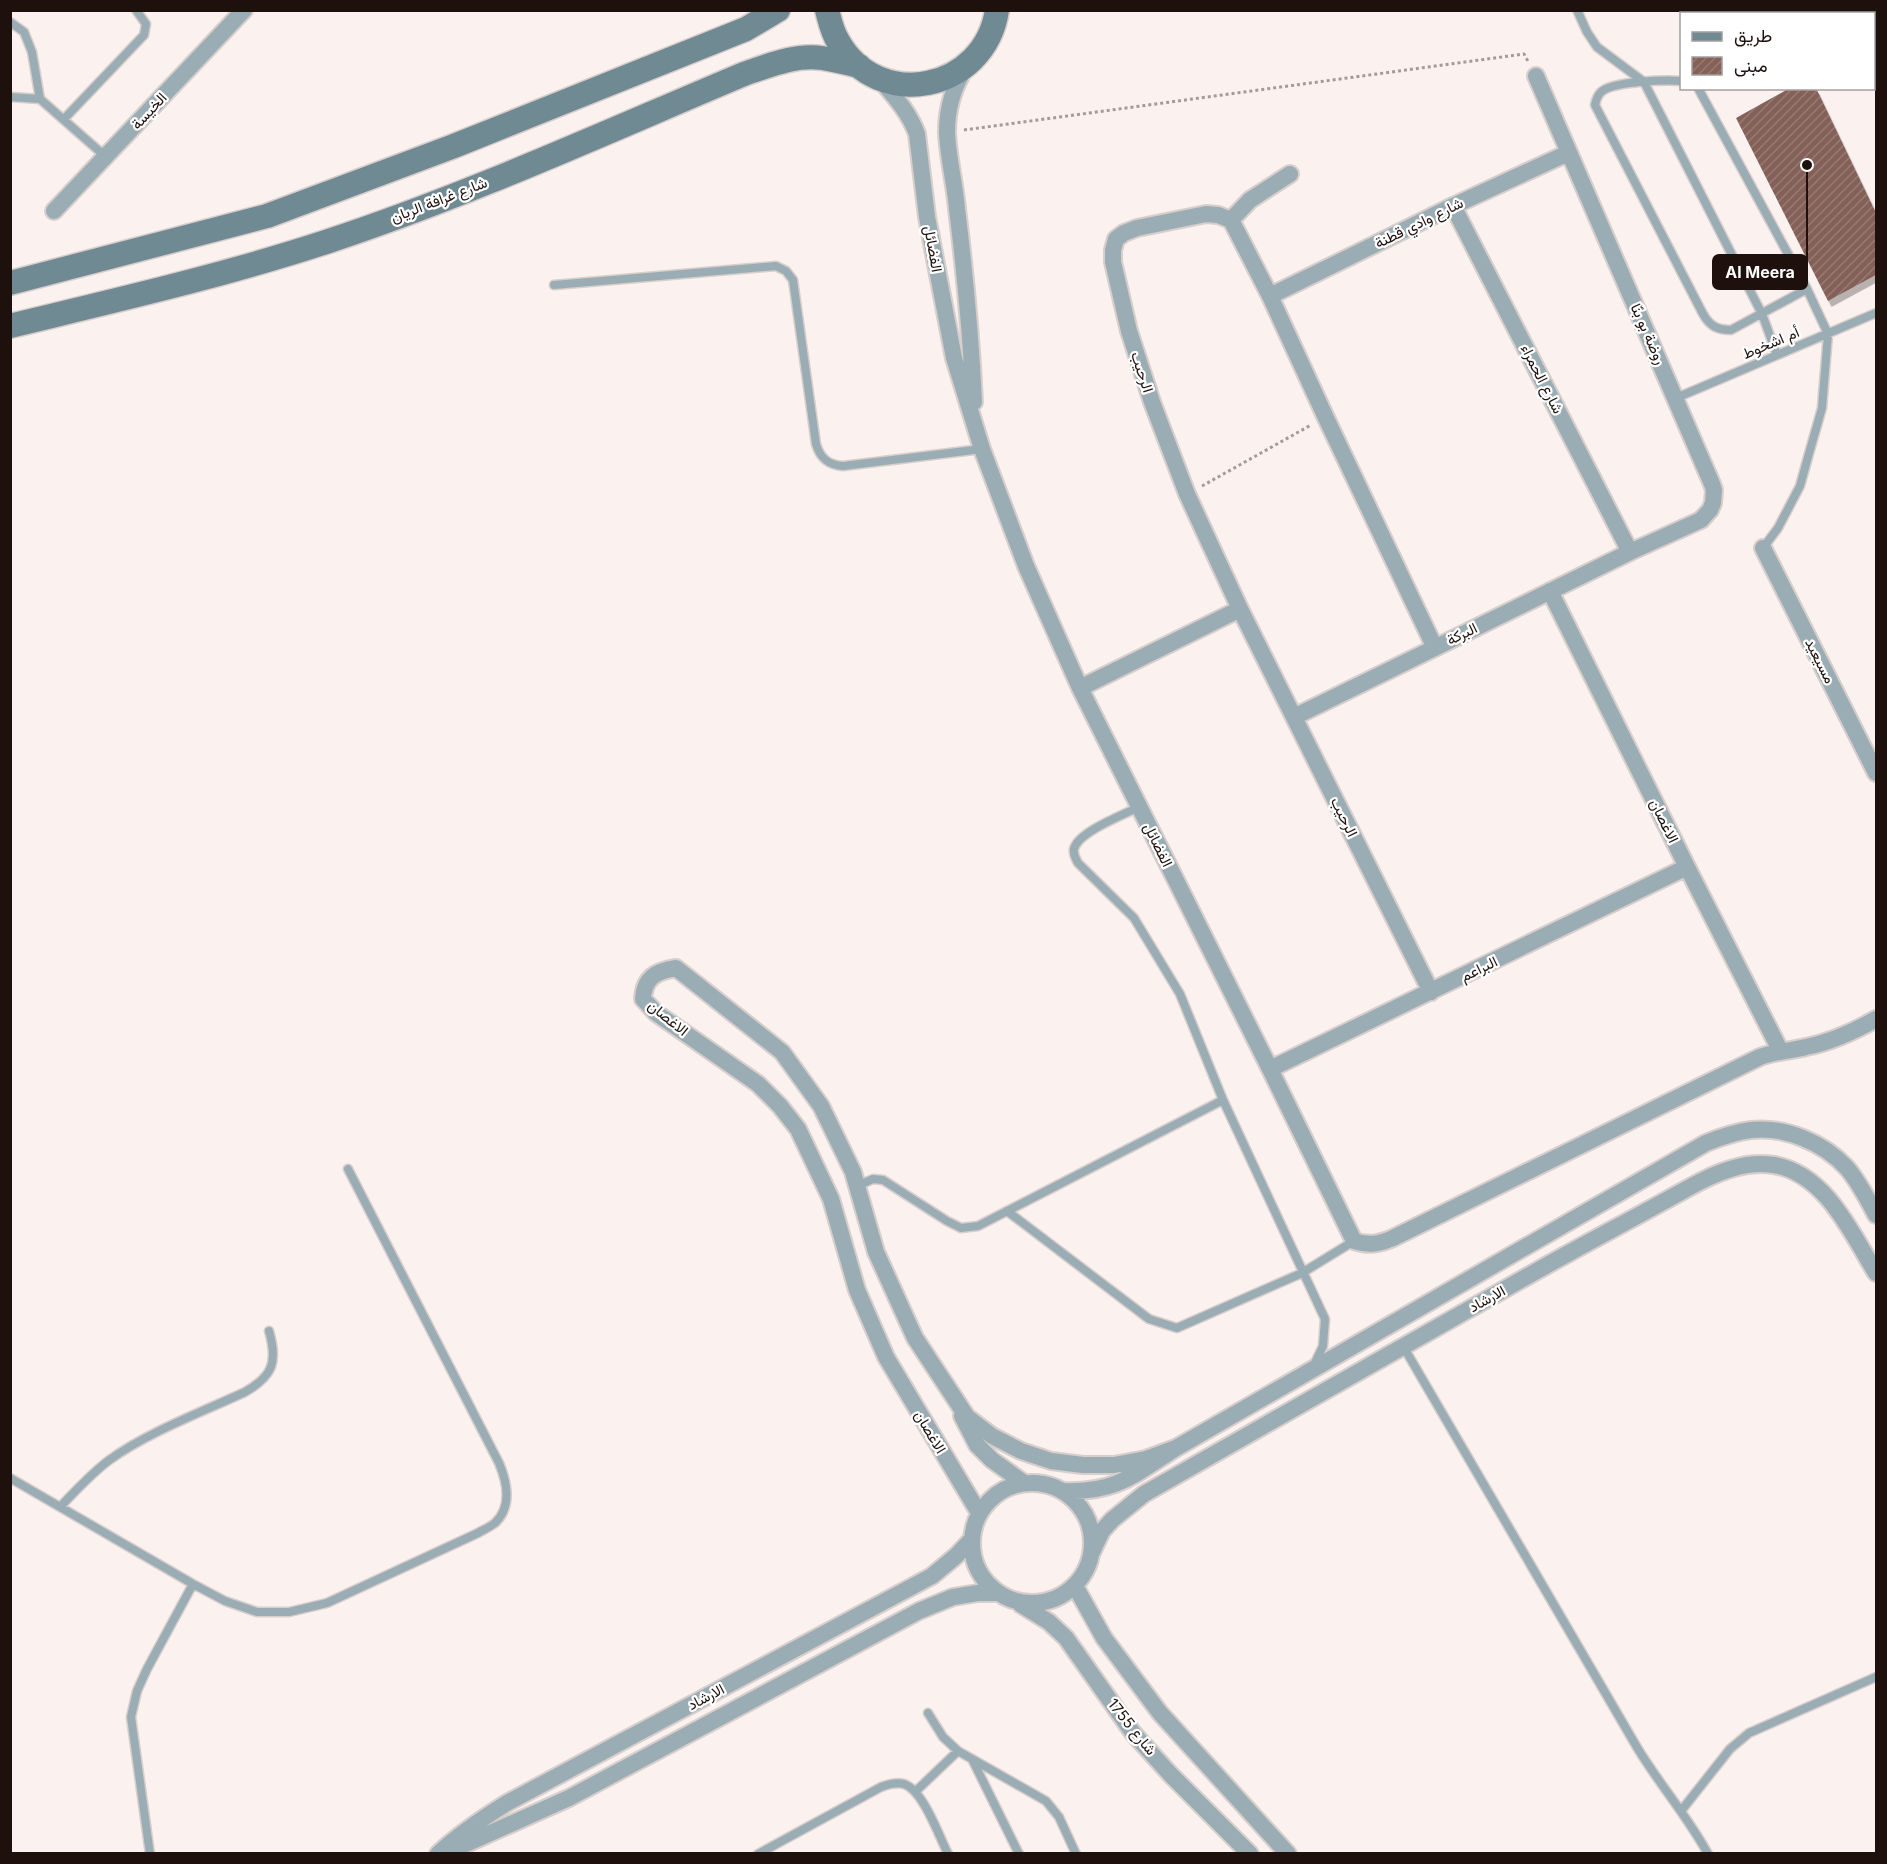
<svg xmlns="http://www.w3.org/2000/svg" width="1887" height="1864" font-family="Inter,Vazirmatn,sans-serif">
  <defs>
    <pattern id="building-hatch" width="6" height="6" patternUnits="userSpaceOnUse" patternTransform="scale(1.5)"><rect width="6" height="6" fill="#846058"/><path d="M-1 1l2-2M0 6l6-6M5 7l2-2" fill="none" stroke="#957a74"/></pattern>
    <filter id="shadow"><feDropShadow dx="3.5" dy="6" stdDeviation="0" flood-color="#0004"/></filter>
  </defs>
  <rect width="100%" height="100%" fill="#fbf2f0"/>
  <path fill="url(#building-hatch)" filter="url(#shadow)" d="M 1790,88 L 1816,88 L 1876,213 L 1876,275 L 1828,301 L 1736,118 Z"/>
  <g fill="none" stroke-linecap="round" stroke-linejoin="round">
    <g stroke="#d8cecc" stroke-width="11">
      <path id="lane" d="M 1577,10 L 1587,32 L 1597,47 L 1644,82 L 1762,314 L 1777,355
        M 10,22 L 24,32 L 32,52 L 40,99
        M 1682,81 C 1664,80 1613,81 1601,92 C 1597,96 1596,100 1595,105 L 1703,314 C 1710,326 1717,330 1731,330 L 1807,289
        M 1698,88 L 1807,289 L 1828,334 L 1822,408 L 1810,450 L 1800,486 L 1778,528 L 1763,548
        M 10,97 L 40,99 L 106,157
        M 64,119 L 144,35 L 146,24 L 136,10
        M 554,285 L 776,266 L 786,271 L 793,280 L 816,444 C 820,458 828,465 843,466 L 982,449
        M 1676,398 L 1876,313
        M 1139,807 C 1123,815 1078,832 1074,849 C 1073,855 1076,859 1078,863 L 1134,918 L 1180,994 L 1223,1100 L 1325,1319 L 1323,1346 L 1314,1365
        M 857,1186 L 873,1179 L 883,1180 L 947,1221 L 961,1228 L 978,1226 L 1223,1100
        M 1007,1211 L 1149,1319 L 1177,1328 L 1302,1273 L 1354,1241
        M 1403,1346 L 1638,1749 C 1660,1785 1688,1817 1708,1854
        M 10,1478 L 193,1584 L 225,1601 L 257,1612 L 289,1612 L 327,1603 L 478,1533 C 483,1530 490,1527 495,1523 C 513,1506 507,1482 499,1463 L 348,1169
        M 61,1506 C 76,1490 91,1474 108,1461 C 146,1433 202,1412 245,1392 C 273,1376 278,1362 269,1331
        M 928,1713 L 943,1737 L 958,1751 L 1046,1801 L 1059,1817 L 1076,1854
        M 973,1761 L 1019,1854
        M 916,1791 L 958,1751
        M 1681,1811 L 1730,1749 L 1749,1733 L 1876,1677
        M 150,1854 L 131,1717 L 137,1691 L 147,1669 L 193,1584
        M 758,1854 L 881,1787 C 889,1784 896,1782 904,1784 C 923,1790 939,1836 948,1854"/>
    </g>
    <g stroke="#d8cecc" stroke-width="20">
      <path id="street" d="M 966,67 C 953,87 947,108 947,132 C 948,158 955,184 957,209 C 965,273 971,338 974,402
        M 879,78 C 894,96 909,112 917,134 L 927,217 L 954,358 L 982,449 L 1026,566 L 1080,688 L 1270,1069 L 1354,1241 C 1369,1246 1379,1244 1393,1238 L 1760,1057 C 1776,1051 1791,1051 1806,1047 C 1831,1042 1855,1031 1876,1019
        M 1453,206 L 1630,552
        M 54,211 L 244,10
        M 1231,220 L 1250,200 L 1290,174
        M 1270,296 L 1453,206 L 1568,153
        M 1763,548 L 1876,773
        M 1550,591 L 1687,867 L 1780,1050
        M 1080,688 L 1240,609
        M 1294,717 L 1630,552 L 1701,520 L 1710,510 L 1713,503 L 1714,490 L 1712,484 L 1536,76
        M 1431,992 L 1240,609 L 1187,494 L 1152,402 L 1129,331 L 1113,262 L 1113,250 L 1116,239 L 1124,233 L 1137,228 L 1206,214 L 1218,215 L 1231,220 L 1270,296 L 1326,418 L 1435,648
        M 1270,1069 L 1687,867
        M 962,1416 L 977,1445 L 992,1460 L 1024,1483
        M972 1543a60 60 0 1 1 120 0a60 60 0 1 1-120 0Z
        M 1063,1491 C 1116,1493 1134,1475 1176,1448 L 1706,1143 C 1721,1137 1735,1132 1751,1130 C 1785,1126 1824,1143 1847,1168 C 1859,1182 1868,1200 1876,1215
        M 979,1513 L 886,1357 L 857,1290 L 831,1199 L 798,1129 L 780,1106 L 758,1084 L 656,1013 L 643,999 C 644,977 657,971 676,968 L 782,1052 L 821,1106 L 853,1172 L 876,1252 L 915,1338 L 967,1417 L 992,1436 L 1021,1451 L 1051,1461 L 1083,1465 L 1114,1465 L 1146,1459 L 1176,1448
        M 1092,1552 L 1102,1531 L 1112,1520 L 1144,1494 C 1277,1418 1409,1343 1542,1268 C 1581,1246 1621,1225 1661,1203 C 1684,1191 1708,1175 1734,1168 C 1747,1164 1761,1163 1774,1165 C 1826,1174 1852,1234 1876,1273
        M 1075,1586 L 1104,1638 L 1160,1713 L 1288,1854
        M 1020,1604 L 1049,1622 L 1066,1638 L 1133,1733 L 1170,1774 L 1250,1854
        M 448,1852 L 569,1798 L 919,1611 L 953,1597 L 978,1593 L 998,1593
        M 438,1854 C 459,1834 483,1818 507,1803 L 932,1576 L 956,1556 L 972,1539"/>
    </g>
    <g stroke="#d8cecc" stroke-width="27">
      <path id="secondary" d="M 827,10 C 830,21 832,32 838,41 C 878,113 985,91 997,10
        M 10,283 L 267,216 L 454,146 L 746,29 L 778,10
        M 10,326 C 117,300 222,276 326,242 C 469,195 606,132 744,74 C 768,66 795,54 822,58 C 834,60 847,63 859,66"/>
    </g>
    <path stroke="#a49a97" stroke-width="3" stroke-dasharray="3 3" stroke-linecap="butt" d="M 964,130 L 1524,54 L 1529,63
      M 1202,486 L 1311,425"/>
    <use href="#lane" stroke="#9badb4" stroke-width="8"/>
    <use href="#street" stroke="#9badb4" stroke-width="16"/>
    <use href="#secondary" stroke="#708a94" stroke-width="24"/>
  </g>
  <g text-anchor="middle" stroke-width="4.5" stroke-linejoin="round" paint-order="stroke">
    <g font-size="15" fill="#1e100d" stroke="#fff">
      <text transform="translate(149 111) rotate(-47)" y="5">الخيسة</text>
      <text transform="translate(439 200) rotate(-21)" y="5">شارع غرافة الريان</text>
      <text transform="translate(1419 223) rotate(-26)" y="5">شارع وادي قطنة</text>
      <text transform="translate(933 249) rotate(80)" y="5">الفضائل</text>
      <text transform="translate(1648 334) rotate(66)" y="5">روضة بو بنّا</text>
      <text transform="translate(1771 343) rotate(-23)" y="5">أم اشخوط</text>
      <text transform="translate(1142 372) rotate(72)" y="5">الرحيب</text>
      <text transform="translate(1542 379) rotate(63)" y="5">شارع الحمراء</text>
      <text transform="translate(1462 634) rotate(-26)" y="5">البركة</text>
      <text transform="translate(1820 661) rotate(63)" y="5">مسيعيد</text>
      <text transform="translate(1344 817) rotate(64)" y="5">الرحيب</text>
      <text transform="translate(1664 821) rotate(64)" y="5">الاغصان</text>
      <text transform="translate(1158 845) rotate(64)" y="5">الفضائل</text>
      <text transform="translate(1479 969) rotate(-26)" y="5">البراعم</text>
      <text transform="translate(668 1018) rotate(39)" y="5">الاغصان</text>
      <text transform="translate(1487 1299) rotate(-29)" y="5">الارشاد</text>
      <text transform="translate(930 1432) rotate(59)" y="5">الاغصان</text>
      <text transform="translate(706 1697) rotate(-28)" y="5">الارشاد</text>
      <text transform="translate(1132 1727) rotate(51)" y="5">شارع 1755</text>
    </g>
  </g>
  <path fill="none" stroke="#1e100d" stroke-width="2" d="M1807 165L1807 272"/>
  <circle fill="#1e100d" stroke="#fff" stroke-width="2" cx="1807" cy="165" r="6"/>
  <rect fill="#1e100d" stroke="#1e100d" stroke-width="2" x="1713" y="255" width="94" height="34" rx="6"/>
  <g font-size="16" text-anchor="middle" font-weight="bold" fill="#fff">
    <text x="1760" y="278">Al Meera</text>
  </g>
  <rect width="1887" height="1864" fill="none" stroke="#1e100d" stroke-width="24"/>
  <rect x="1680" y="12" width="195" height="78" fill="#ffffff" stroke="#a59f9e" stroke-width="1.5"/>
  <rect x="1692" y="32" width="30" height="9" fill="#708a94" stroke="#a59f9e" stroke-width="1.5"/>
  <text x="1734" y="42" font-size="18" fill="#1e100d">طريق</text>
  <rect x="1692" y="57" width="30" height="18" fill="url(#building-hatch)" stroke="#a59f9e" stroke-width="1.5"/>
  <text x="1734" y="72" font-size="18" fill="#1e100d">مبنى</text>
</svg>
